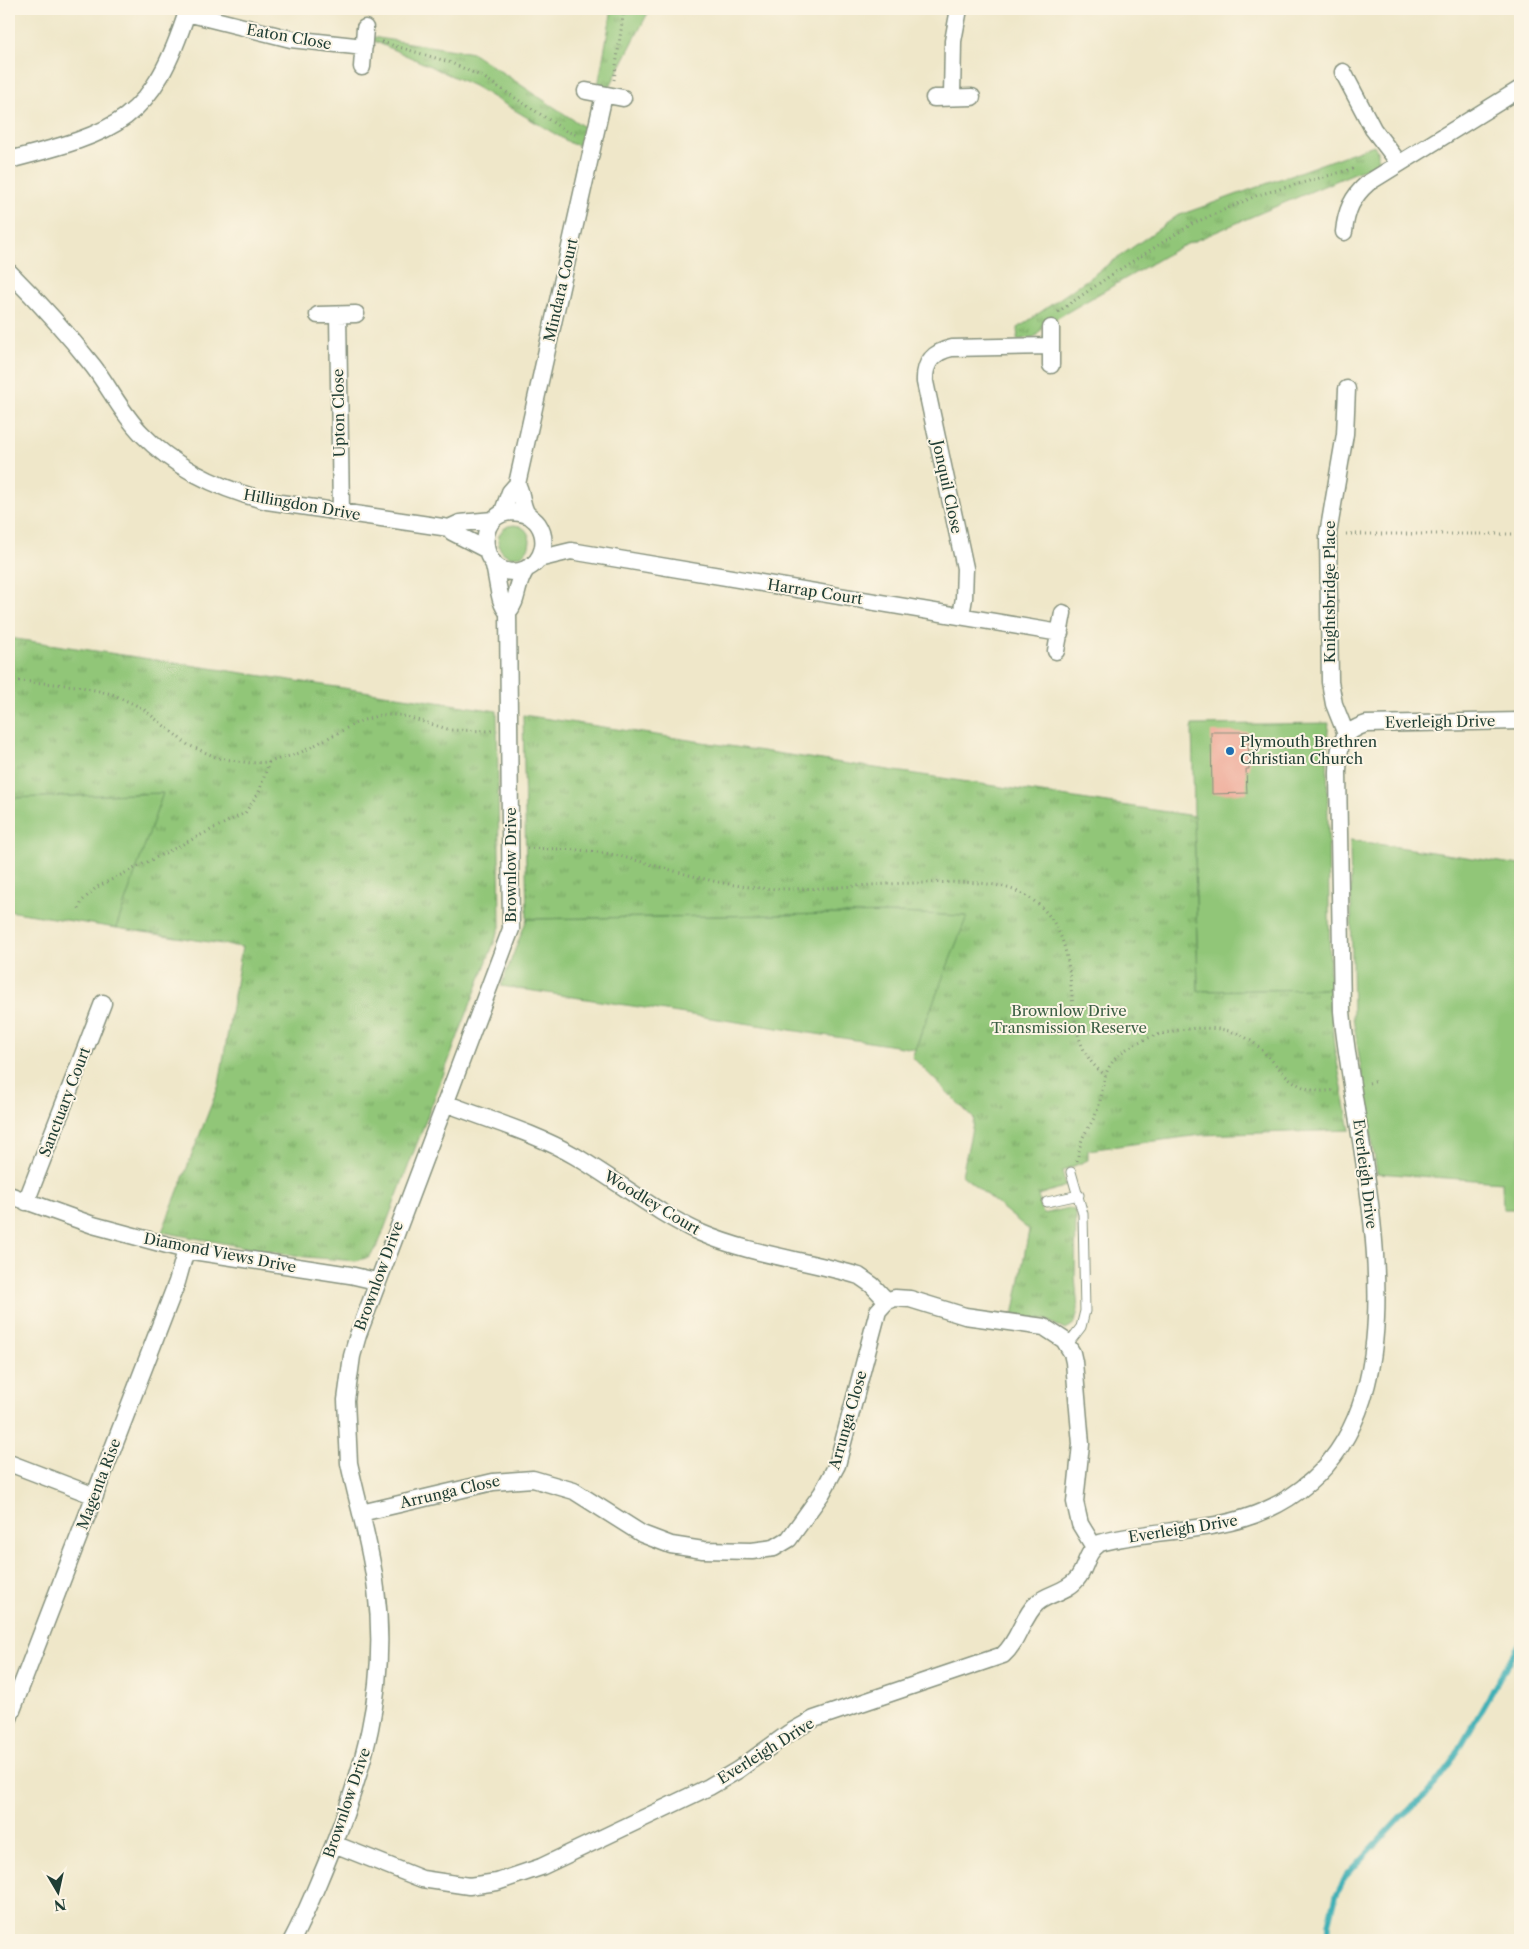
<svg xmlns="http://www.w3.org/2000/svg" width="1529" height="1949" font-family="'Libre Caslon Text',serif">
  <defs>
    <pattern id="park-tufts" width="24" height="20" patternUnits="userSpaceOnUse" patternTransform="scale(1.25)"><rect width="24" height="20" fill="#91c678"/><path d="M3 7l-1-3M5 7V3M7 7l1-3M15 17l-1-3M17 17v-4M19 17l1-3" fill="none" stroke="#76a263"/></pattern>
  </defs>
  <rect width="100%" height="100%" fill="#fcf5e5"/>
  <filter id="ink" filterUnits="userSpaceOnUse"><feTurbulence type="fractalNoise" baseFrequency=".02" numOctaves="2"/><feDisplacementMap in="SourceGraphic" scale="10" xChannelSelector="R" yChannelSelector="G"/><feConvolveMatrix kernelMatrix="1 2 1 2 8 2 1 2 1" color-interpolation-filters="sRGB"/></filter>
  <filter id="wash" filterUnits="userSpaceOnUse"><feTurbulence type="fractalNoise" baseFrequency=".0096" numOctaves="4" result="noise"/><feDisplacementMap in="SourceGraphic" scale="20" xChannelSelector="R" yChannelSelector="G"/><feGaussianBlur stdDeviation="1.12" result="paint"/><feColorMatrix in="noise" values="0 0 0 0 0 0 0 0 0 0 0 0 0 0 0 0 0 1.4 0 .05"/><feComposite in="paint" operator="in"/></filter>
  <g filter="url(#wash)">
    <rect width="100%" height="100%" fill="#efe7c9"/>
    <path fill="#91c678" stroke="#588256" d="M498 541a16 16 0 1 1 32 0a16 16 0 1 1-32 0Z
      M 1329,723 L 1327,740 L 1330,989 L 1198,991 L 1192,725 Z
      M 164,793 L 116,928 L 9,911 L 9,798 Z
      M 1350,840 L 1520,865 L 1520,1209 L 1503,1209 L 1502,1182 L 1377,1173 L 1353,1017 Z
      M 898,913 L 968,916 L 915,1049 L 501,986 L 527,919 Z"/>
    <path fill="url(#park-tufts)" stroke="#588256" d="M 612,9 L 650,9 L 609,88 L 598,86 Z
      M 372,37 L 473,53 L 590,131 L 587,143 L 578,145 L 572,144 L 474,86 L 372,40 Z
      M 1374,145 L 1378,153 L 1378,163 L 1178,248 L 1047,324 L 1042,324 L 1041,330 L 1035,337 L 1017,340 L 1018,328 L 1177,216 Z
      M 9,638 L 497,711 L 500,927 L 378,1245 L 369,1257 L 356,1261 L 294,1256 L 162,1232 L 219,1085 L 242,947 L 116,928 L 163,793 L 9,798 Z
      M 523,715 L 1194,816 L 1198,991 L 1330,989 L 1334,1046 L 1350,1130 L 1200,1135 L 1088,1150 L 1088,1160 L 1062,1171 L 1066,1186 L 1038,1195 L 1043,1214 L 1069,1208 L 1075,1211 L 1076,1215 L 1075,1276 L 1078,1310 L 1075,1323 L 1065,1330 L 1046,1320 L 1013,1316 L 1029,1230 L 962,1175 L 974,1119 L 912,1057 L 967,916 L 898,913 L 527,919 Z"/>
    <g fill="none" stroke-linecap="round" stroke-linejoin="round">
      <path stroke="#3fb0b6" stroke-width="5.5" d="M 1328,1940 L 1329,1924 L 1336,1896 L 1346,1876 L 1401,1817 L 1427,1794 L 1453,1760 L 1520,1642"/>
    </g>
    <g id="blocks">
      <path fill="#eea896" d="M 1211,732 L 1248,732 L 1249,769 L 1246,769 L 1247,793 L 1212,794 Z"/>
    </g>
  </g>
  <g filter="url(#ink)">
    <use href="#blocks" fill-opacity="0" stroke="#87927e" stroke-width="1"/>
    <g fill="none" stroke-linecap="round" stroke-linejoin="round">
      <g stroke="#87927e" stroke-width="11">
        <path id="service" d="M 1047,1202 L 1079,1195
          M 1068,1344 L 1081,1327 L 1085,1311 L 1083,1214 L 1071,1172"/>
      </g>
      <g stroke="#87927e" stroke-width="19">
        <path id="minor" d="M 187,13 L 291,39 L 364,47
          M 362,67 L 365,28
          M 1343,72 L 1373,129 L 1399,163
          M 586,91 L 623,98
          M 952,97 L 953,41 L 959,9
          M 934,98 L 972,97
          M 9,160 C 118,132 152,122 188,9
          M 1344,232 C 1346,211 1352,197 1368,183 L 1520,89
          M 9,272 C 39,302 67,333 93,366 C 110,388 122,414 142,434 C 176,469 220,489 267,501 L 449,528 L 460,523 L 493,520
          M 318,315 L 356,314
          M 338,315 L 341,512
          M 1051,328 L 1051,365
          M 517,484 C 522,492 521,501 525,510 C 527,516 534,518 538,524 C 548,539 544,561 526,569 C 475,589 469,495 527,515
          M 502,514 L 510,492 L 517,484 L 604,95
          M 449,528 L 452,532 L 485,549
          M 538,559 L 571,551 L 1060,633
          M 493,562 C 498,577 498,604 508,612
          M 961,616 L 964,598 L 965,568 L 925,382 C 924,363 933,352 952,348 L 1051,346
          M 1056,651 L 1063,613
          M 1346,734 L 1334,704 L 1330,682 L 1328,534 L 1345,434 L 1347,389
          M 445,1103 C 489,1120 535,1133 575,1156 C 618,1181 656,1213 701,1233 C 752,1255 807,1260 859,1276 L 872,1285 L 887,1301
          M 9,1195 L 93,1225 L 186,1250 L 350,1275 L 376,1281
          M 26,1202 L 103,1003
          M 9,1463 L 95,1496
          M 361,1513 L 493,1482 L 533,1479 L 574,1491 L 642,1534 L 671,1545 L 703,1550 L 752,1551 L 774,1548 L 789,1539 L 822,1493 L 837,1465 L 878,1311 L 887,1301 L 895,1298 L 910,1299 L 965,1316 L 1044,1327 L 1064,1340 L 1072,1353 L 1074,1362 L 1081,1444 L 1075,1502 L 1080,1524 L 1094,1547
          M 9,1718 L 177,1282 L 186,1250
          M 334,1844 L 422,1879 L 469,1886 L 497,1882 L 541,1867 L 709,1787 L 738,1770 L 789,1733 L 814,1719 L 1003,1655 C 1019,1641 1022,1617 1037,1603 C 1049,1593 1067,1592 1077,1579 C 1087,1567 1085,1553 1100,1543 C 1154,1528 1213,1534 1266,1510 C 1446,1428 1355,1159 1342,1011 L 1338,773 C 1339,747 1338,733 1366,724 L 1520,721
          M 292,1940 C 305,1916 315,1890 326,1864 C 363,1774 389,1687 376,1589 C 371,1546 358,1505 349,1463 L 346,1400 L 352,1356 L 358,1335 L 511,929 L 508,612 C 519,601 515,583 527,568"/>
      </g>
      <path stroke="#87927e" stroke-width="3" stroke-dasharray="1 4" stroke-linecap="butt" d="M 382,42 L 449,62 L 483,77 L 566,131 L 577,135
        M 614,80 L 624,9
        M 1058,312 L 1114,273 L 1192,224 L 1258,195 L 1356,168
        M 1346,534 L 1520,534
        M 9,680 L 77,686 L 112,694 L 142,708 L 188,745 L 218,758 L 251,763 L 269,762 L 300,753 L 358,722 L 380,715 L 400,715 L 451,730 L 492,731
        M 527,848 C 555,849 583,849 610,854 C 657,864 702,882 749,887 C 807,893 865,883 923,883 C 961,882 1009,878 1039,905 C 1092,952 1051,1036 1105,1075
        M 79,909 L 82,901 L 97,887 L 245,813 L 259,792 L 269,762
        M 1369,1083 L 1378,1081
        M 1077,1161 C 1079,1152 1080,1143 1084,1135 C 1089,1126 1095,1118 1098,1108 C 1103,1093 1102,1077 1111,1064 C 1132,1032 1207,1019 1241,1035 C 1278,1053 1285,1099 1336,1090"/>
      <use href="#service" stroke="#fff" stroke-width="9"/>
      <use href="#minor" stroke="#fff" stroke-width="16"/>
    </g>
  </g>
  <circle fill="#1f6fb2" stroke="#fcf5e5" stroke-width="2" cx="1230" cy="751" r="5"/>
  <g text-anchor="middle" stroke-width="4" stroke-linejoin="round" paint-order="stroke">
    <g font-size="15" fill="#1f3d34" stroke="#fcf5e5">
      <text transform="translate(289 37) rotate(10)" y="5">Eaton Close</text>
      <text transform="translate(561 290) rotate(-77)" y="5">Mindara Court</text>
      <text transform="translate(339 413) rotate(-91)" y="5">Upton Close</text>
      <text transform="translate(947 487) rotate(78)" y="5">Jonquil Close</text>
      <text transform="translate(302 505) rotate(10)" y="5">Hillingdon Drive</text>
      <text transform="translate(815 592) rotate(9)" y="5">Harrap Court</text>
      <text transform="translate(1330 592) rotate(-90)" y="5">Knightsbridge Place</text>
      <text transform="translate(1440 722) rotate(-1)" y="5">Everleigh Drive</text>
      <text transform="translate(511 865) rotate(-90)" y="5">Brownlow Drive</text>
      <text transform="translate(65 1102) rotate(-69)" y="5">Sanctuary Court</text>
      <text transform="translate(1365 1174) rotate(83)" y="5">Everleigh Drive</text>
      <text transform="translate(652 1203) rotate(31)" y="5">Woodley Court</text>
      <text transform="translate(220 1253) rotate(11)" y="5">Diamond Views Drive</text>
      <text transform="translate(379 1276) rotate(-70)" y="5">Brownlow Drive</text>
      <text transform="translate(848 1420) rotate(-74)" y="5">Arrunga Close</text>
      <text transform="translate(99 1484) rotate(-69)" y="5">Magenta Rise</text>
      <text transform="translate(450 1492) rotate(-13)" y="5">Arrunga Close</text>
      <text transform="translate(1183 1529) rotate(-9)" y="5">Everleigh Drive</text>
      <text transform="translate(766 1751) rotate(-32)" y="5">Everleigh Drive</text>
      <text transform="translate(347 1803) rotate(-71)" y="5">Brownlow Drive</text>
    </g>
    <g font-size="15" fill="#1f3d34" stroke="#fcf5e5" text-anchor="start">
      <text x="1240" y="747">Plymouth Brethren<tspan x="1240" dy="17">Christian Church</tspan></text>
    </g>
    <g font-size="15" fill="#3c5f45" stroke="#fcf5e5">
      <text x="1069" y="1016">Brownlow Drive<tspan x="1069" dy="17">Transmission Reserve</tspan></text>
    </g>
  </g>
  <rect width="1529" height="1949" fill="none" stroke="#fcf5e5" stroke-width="30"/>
  <g transform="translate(58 1892) rotate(171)" stroke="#fcf5e5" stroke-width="4" paint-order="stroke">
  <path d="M0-4L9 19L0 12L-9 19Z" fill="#1f3d34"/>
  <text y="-8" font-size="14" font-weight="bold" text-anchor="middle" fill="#1f3d34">N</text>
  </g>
</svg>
